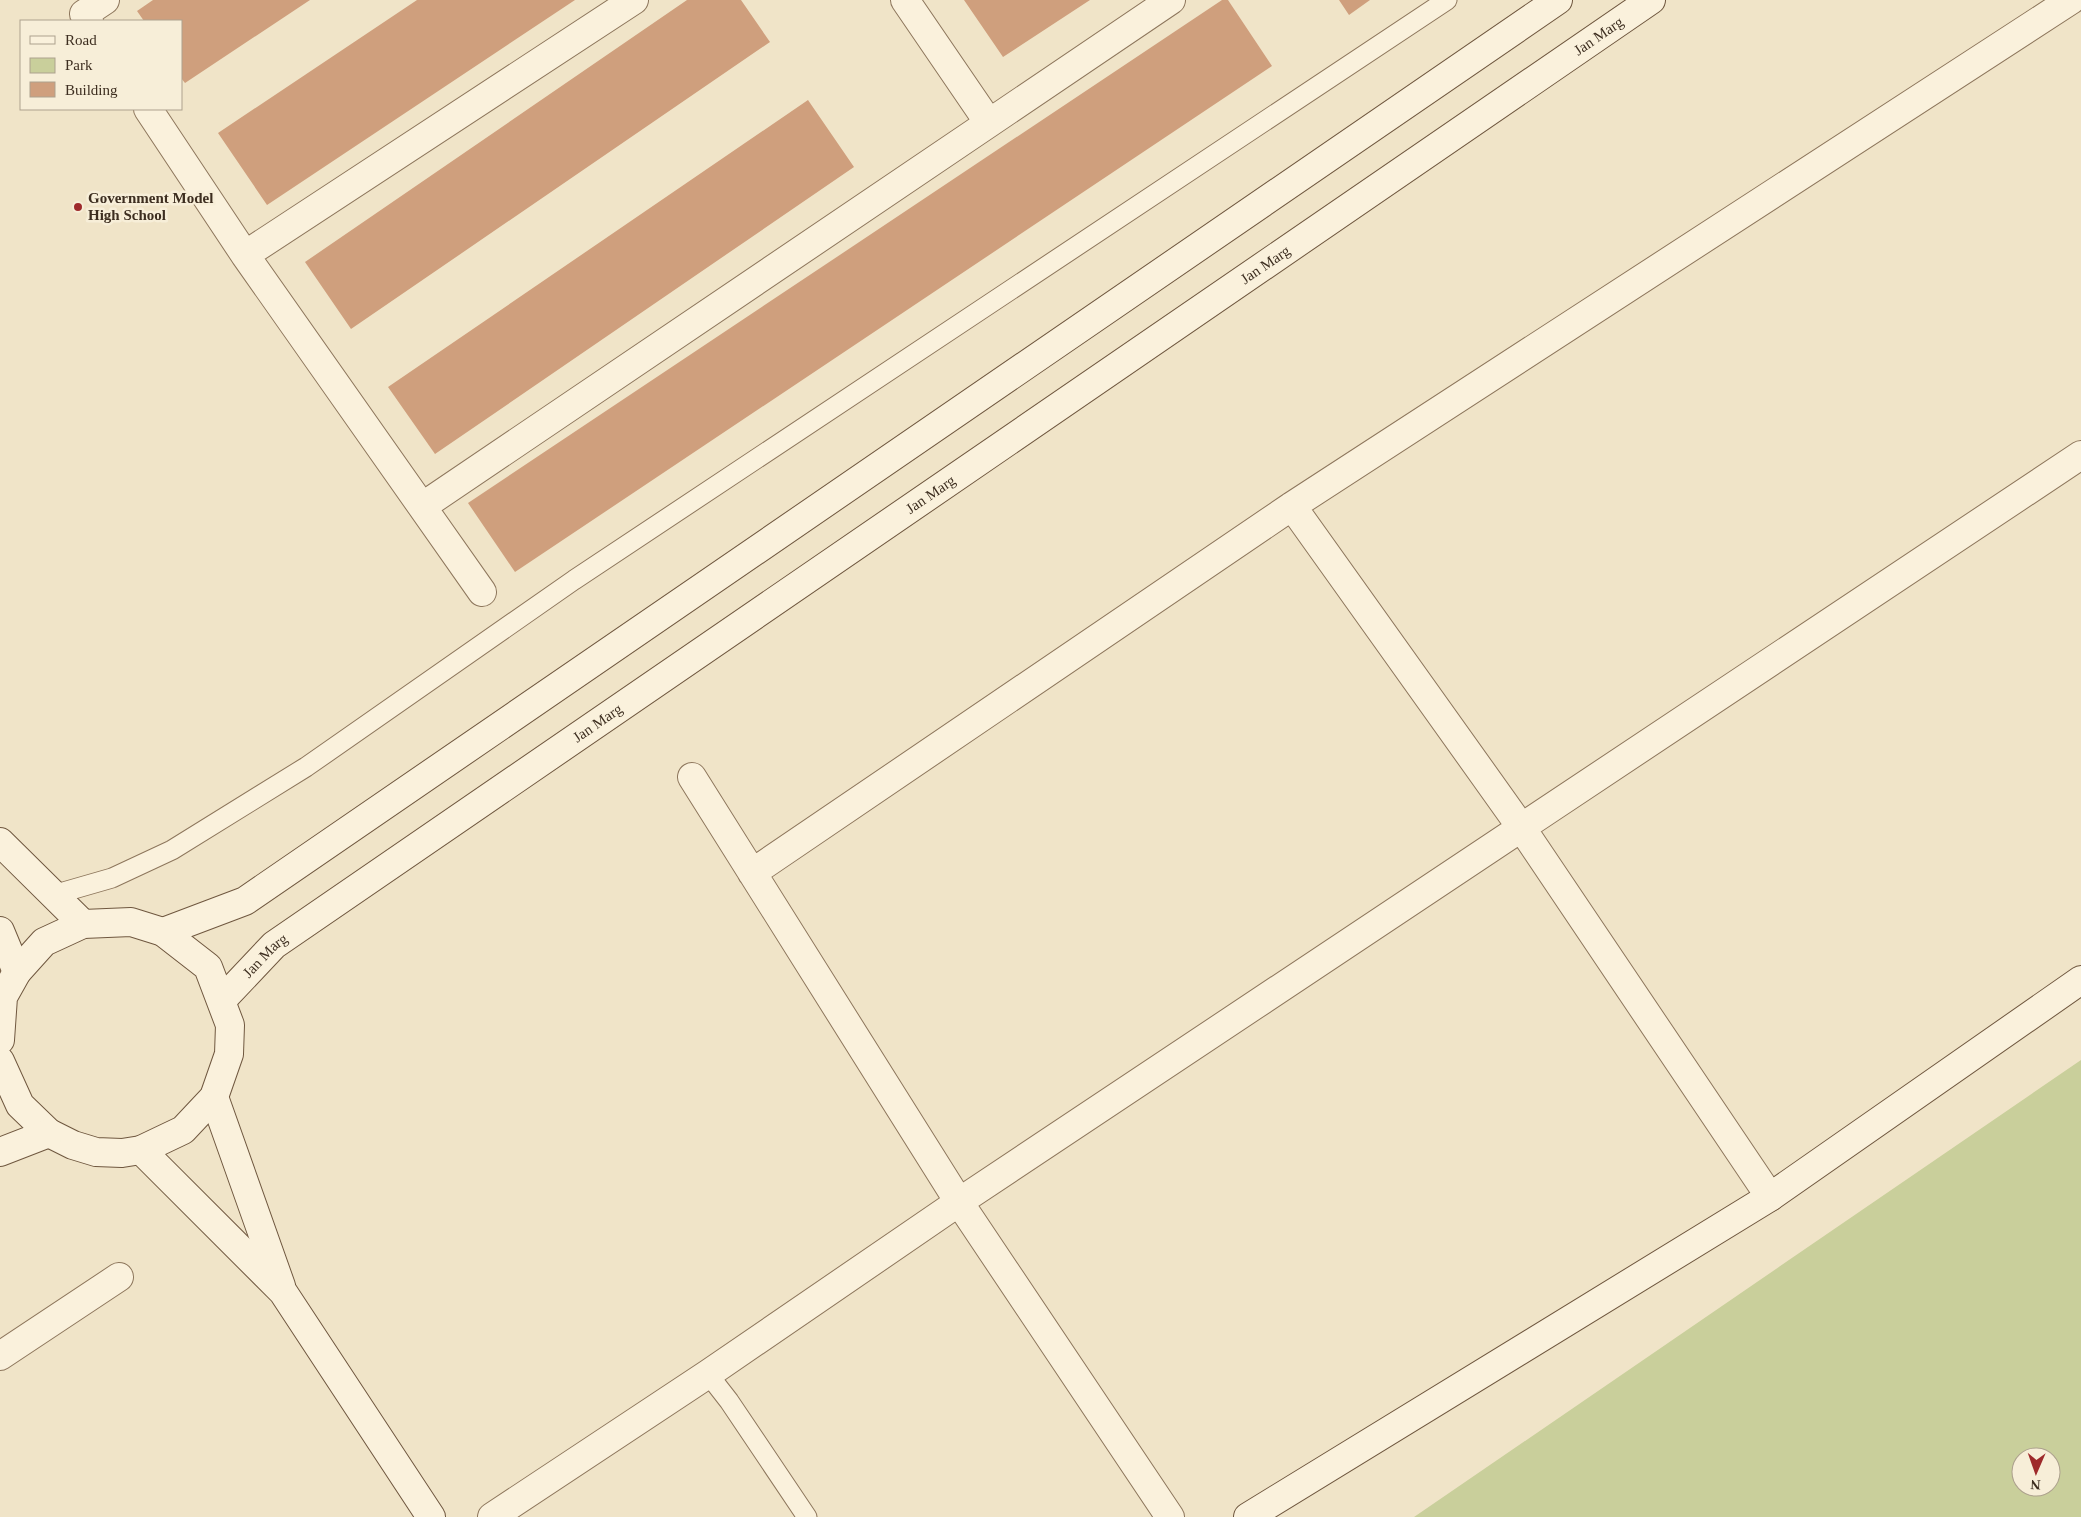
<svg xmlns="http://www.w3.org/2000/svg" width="2081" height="1517" font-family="'Times New Roman',serif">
  <rect width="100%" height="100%" fill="#f0e4c8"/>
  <path fill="#c9cf9b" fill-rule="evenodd" d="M 2081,1060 L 2081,1517 L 1414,1517 ZM 2021,1457 L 2051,1457 L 2051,1487 L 2021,1487 Z"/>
  <path fill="#cf9f7d" d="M 153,0 L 310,0 L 185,83 L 181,78 L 181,21 L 144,21 L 137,11 Z
    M 417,0 L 575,0 L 267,205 L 218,133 Z
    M 687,0 L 741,0 L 770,42 L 351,329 L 305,262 Z
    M 964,0 L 1090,0 L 1003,57 Z
    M 1222,0 L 1228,0 L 1272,66 L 515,572 L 468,503 Z
    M 1339,0 L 1370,0 L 1349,15 Z
    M 808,100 L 854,167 L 435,454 L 388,387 Z"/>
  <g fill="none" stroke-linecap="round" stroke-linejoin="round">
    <g stroke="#8d765c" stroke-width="21">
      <path id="lane" d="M 53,895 L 112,878 L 172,850 L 306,767 L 574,580 L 1447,0
        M 708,1374 L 729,1401 L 807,1517"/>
    </g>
    <g stroke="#8d765c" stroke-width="30">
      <path id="street" d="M 905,0 L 989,123
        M 89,21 L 84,14 L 105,0
        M 148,109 L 245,255 L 482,592
        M 245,255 L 634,0
        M 423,506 L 1171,0
        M 1292,506 L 1521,827 L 1770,1197
        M 692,777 L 959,1202 L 1170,1517
        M 752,873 L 1292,506 L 2071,0
        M 0,1356 L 119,1277
        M 492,1517 L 708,1374 L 959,1202 L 2081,455"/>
    </g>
    <g stroke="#6f573f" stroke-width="30">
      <g id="secondary">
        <path d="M 0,842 L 83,924"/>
        <path d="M 0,931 L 17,972"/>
        <path d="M 163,932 L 245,901 L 1558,0"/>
        <path id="s1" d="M 222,1000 L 274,945 L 1651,0"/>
        <path d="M 0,1040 L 3,997 L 17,972 L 44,942 L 83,924 L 131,922 L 163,932 L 208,967 L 230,1025 L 229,1054 L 214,1097 L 183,1130 L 141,1150 L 122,1153 L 96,1152 L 73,1145 L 49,1133 L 20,1105 L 0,1061"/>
        <path d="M 214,1097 L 281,1286"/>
        <path d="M 141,1150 L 283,1292 L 431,1517"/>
        <path d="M 0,1152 L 49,1133"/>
        <path d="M 1248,1517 L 1770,1197 L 2081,980"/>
      </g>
    </g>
    <use href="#lane" stroke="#faf1dc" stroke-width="19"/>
    <use href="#street" stroke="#faf1dc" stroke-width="28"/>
    <use href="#secondary" stroke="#faf1dc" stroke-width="28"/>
  </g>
  <circle fill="#9e2a2b" stroke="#f7eed8" stroke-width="2" cx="78" cy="207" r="5"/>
  <g text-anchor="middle" stroke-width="5" stroke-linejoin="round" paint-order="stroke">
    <g font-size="15" fill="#3d2e20" stroke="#f7eed8">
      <text dy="5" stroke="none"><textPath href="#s1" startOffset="1682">Jan Marg</textPath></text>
      <text dy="5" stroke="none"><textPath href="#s1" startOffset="1278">Jan Marg</textPath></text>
      <text dy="5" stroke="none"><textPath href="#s1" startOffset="872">Jan Marg</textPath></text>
      <text dy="5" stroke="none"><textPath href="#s1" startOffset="468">Jan Marg</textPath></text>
      <text dy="5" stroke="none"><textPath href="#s1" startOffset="62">Jan Marg</textPath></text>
    </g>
    <g font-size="15" font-weight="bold" fill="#3d2e20" stroke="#f7eed8" text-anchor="start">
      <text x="88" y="203">Government Model<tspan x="88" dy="17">High School</tspan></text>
    </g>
  </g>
  <rect x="20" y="20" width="162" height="90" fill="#f7eed8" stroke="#ada18e"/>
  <rect x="30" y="36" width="25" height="8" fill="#faf1dc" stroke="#ada18e"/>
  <text x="65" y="45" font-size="15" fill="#3d2e20">Road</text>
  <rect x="30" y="58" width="25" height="15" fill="#c9cf9b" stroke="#ada18e"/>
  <text x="65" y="70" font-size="15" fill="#3d2e20">Park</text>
  <rect x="30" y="82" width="25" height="15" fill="#cf9f7d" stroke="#ada18e"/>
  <text x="65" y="95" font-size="15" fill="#3d2e20">Building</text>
  <g transform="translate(2036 1472) rotate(182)"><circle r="24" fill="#f7eed8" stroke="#ada18e"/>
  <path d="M0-4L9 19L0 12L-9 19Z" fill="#9e2a2b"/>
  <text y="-8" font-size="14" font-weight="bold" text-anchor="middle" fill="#3d2e20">N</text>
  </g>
</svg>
